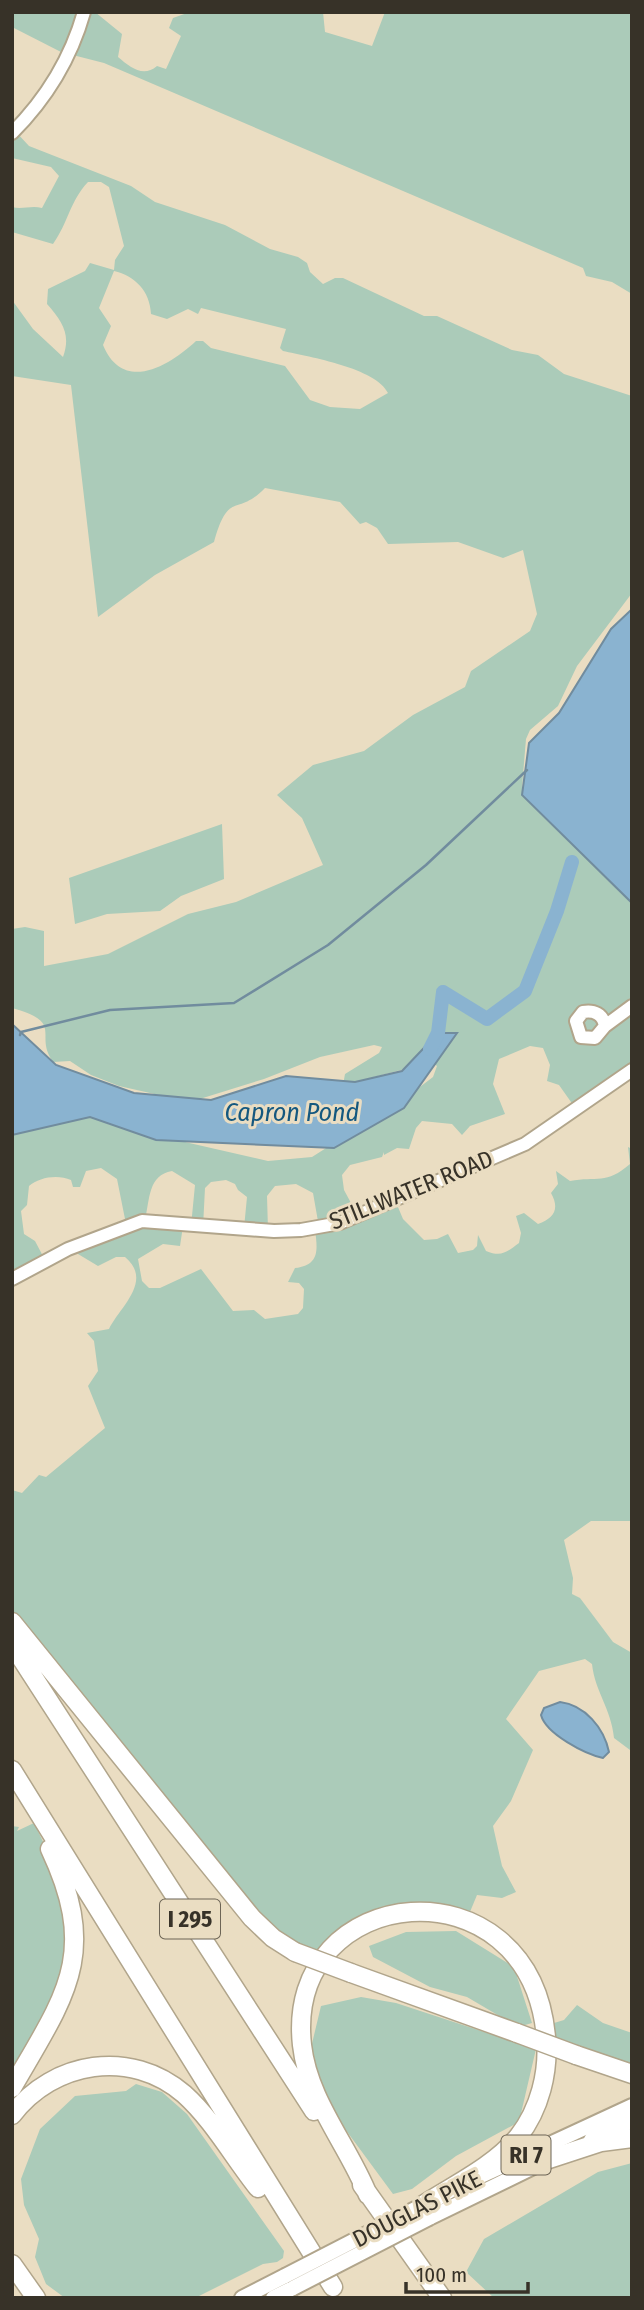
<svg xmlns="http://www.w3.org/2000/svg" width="644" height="2310" font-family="'Fira Sans Condensed',sans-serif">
  <rect width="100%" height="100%" fill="#eaddc2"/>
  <path fill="#abcbb9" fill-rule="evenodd" d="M 12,12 L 95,12 L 122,34 L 118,57 C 130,67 143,78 157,66 L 166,69 L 181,36 L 169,28 L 173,18 L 190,12 L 323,12 L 325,32 L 372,46 L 385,12 L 632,12 L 632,294 L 612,282 L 586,276 L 583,268 L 104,63 L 61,52 L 12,27 Z
    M 16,132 L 29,146 L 131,186 L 155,202 L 225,225 L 270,249 L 298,257 L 307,263 L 310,272 L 323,284 L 335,278 L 343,278 L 424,316 L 437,316 L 512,350 L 538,355 L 564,374 L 632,396 L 632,593 L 577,666 L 558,706 L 530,730 L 526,739 L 522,787 L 530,801 L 632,896 L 632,1071 L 576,1109 L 559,1085 L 547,1081 L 550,1065 L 543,1048 L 530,1046 L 499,1059 L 493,1084 L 505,1114 L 470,1126 L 462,1135 L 452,1124 L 422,1121 L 416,1128 L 409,1149 L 397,1148 L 384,1155 L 384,1152 L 382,1157 L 350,1165 L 342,1175 L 344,1190 L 358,1216 L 395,1200 L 403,1219 L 424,1240 L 437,1239 L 448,1234 L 458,1253 L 473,1250 L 477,1246 L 478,1235 L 486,1251 C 501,1257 506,1253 519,1243 L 521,1233 L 516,1216 L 524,1213 L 538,1224 C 554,1218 560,1209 551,1193 L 558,1184 L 556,1171 L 570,1181 C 597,1176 606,1185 630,1164 L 628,1147 L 632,1149 L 632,1521 L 591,1521 L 564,1540 L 573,1578 L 572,1594 L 580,1598 L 613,1642 L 632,1653 L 632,1759 L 630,1750 L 614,1738 C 611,1708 595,1692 592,1664 L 585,1659 L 539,1671 L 506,1719 L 533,1750 L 511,1801 L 493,1826 L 502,1866 L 516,1892 L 502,1898 L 477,1895 L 467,1919 L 394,1911 L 321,1960 L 285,1947 L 12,1622 L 12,1490 L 22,1493 L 39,1475 L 46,1477 L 105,1428 L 88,1386 L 98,1371 L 94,1341 L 87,1333 L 109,1329 C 119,1308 154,1281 125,1257 L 116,1257 L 98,1266 L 78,1254 L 77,1246 L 126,1224 L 117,1179 L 101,1168 L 86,1171 L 80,1187 L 73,1187 L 71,1180 C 58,1174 39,1177 29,1186 L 27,1205 L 21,1211 L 24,1234 L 35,1241 L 45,1260 L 12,1281 L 12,1134 L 66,1101 L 108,1124 L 163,1137 L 268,1161 L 312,1157 L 408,1096 L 433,1077 L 437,1066 L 432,1062 L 343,1085 L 345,1074 L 379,1053 L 382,1047 L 374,1045 L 320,1057 L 264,1079 L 190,1102 L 119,1086 L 91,1075 L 70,1061 L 53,1062 C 33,1034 66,1023 12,1008 L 12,929 L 25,927 L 44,931 L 44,966 L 108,954 L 188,914 L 236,902 L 323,865 L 302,818 L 277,795 L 313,765 L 364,751 L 413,715 L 465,687 L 471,671 L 530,631 L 537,614 L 523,550 L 503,558 L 458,542 L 388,544 L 377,528 L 366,522 L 360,524 L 340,502 L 265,488 C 236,518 229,489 214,542 L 155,575 L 98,617 L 71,385 L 12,376 L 12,300 L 33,329 L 63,357 C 71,335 63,322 47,304 L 48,289 L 85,271 L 90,263 L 114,270 L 115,260 L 124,246 L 109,187 L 101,182 L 88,182 C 70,201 68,223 53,244 L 12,232 L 12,207 C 22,210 31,205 42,208 L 59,176 L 51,167 L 12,158 L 12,134 ZM 114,271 C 135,276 150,291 151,314 L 167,319 L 188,309 L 198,314 L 201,308 L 286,329 L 280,348 L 283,351 C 310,357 376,368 388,393 L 360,409 L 330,407 L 310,400 L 285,366 L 211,348 L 203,341 L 196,341 C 168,367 123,393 103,345 L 111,326 L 99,308 ZM 172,1171 L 195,1185 L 191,1226 L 203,1227 L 205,1188 L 211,1182 L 226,1180 L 235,1184 L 238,1190 L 247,1197 L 244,1228 L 268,1230 L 267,1196 L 275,1186 L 296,1184 L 313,1193 L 319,1227 L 315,1230 C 318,1251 319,1265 295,1268 L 288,1282 L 299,1283 L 304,1289 L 303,1308 L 298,1314 L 265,1319 L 254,1310 L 233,1311 L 201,1269 L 160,1288 L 149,1288 L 142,1281 L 138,1259 L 163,1244 L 180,1246 L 183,1226 L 145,1220 C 150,1199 148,1175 172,1171 Z
    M 222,824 L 224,879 L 181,896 L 160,911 L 107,914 L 75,924 L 69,878 Z
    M 34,1823 L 65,1887 L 73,1964 L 12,2081 L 12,1826 L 19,1827 L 17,1831 Z
    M 456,1931 L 514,1967 L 532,2023 L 518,2027 L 467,1997 L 430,1987 L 373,1957 L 369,1946 L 406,1932 Z
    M 361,1997 L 396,2003 L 536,2049 L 519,2122 L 456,2156 L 412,2189 L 393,2194 L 334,2114 L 310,2052 L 321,2006 Z
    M 577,2005 L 603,2023 L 632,2033 L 632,2072 L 546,2042 L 544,2026 L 564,2020 Z
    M 136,2084 L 162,2092 L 187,2114 L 284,2251 L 283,2258 L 277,2262 L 263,2264 L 195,2298 L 65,2298 L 46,2284 L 35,2257 L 39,2239 L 24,2205 L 21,2179 L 40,2129 L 75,2096 L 126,2091 Z
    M 632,2163 L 632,2298 L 494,2298 L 466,2272 L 484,2239 L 598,2172 Z"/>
  <path fill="#8ab3d0" stroke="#718c9e" stroke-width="2" d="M 632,609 L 632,903 L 522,795 L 529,743 L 559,713 L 611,629 Z
    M 12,1024 L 56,1065 L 134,1093 L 211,1100 L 286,1076 L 355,1082 L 402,1071 L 438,1033 L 457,1033 L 404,1108 L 334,1148 L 156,1140 L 90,1117 L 12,1135 Z
    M 560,1702 C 585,1705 604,1728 609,1752 L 603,1758 C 585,1754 546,1734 541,1715 L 544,1708 Z"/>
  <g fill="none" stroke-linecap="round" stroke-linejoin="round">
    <path stroke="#718c9e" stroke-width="2.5" d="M 20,1035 L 21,1032 L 110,1010 L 234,1003 L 328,945 L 426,865 L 527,770"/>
    <path stroke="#8ab3d0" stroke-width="14" d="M 430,1049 L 438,1033 L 443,992 L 487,1019 L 525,991 L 557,911 L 572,862"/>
    <g stroke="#b1a58b" stroke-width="16">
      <path id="minor" d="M 12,133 C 46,99 71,58 84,12
        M 605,1026 C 603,1014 594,1010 583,1012 L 576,1021 L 581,1037 L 595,1038 L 605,1026 L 632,1006
        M 12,1279 L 68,1249 L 142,1221 L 274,1231 L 301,1230 L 340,1223 L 525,1144 L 632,1070"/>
    </g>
    <g stroke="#b1a58b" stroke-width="18">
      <path id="major" d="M 591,2140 L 632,2121
        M 481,2176 L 632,2106
        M 429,2218 L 554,2157
        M 242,2298 L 285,2276
        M 273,2298 L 293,2288"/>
    </g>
    <g stroke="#b1a58b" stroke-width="21">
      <path id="highway" d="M 12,1622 L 252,1918 L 273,1938 L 295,1952
        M 12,1644 L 314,2111
        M 12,1770 L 333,2287
        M 351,1973 L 517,2033
        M 576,2055 L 632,2074
        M 12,2088 C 65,1996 100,1955 50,1849
        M 12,2115 C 53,2061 131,2048 184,2094 C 213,2120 234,2158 258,2188
        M 546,2160 L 601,2142 L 632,2138
        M 362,2185 L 442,2298
        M 368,2195 C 348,2145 308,2100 302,2045 C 284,1881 530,1857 546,2037 C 549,2072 540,2109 518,2137 C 494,2166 454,2185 423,2205
        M 12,2264 L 36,2298"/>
    </g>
    <use href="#minor" stroke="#fff" stroke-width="12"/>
    <use href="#major" stroke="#fff" stroke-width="14"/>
    <use href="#highway" stroke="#fff" stroke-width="18"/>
    <g stroke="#b1a58b" stroke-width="18" stroke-linecap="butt">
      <path id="major-bridge" d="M 285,2276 L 421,2206
        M 293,2288 L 429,2218"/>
    </g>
    <g stroke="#b1a58b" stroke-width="21" stroke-linecap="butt">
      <path id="highway-bridge" d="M 295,1952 L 351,1973
        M 517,2033 L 576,2055"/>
    </g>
    <use href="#major-bridge" stroke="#fff" stroke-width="14"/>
    <use href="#highway-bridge" stroke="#fff" stroke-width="18"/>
  </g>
  <g text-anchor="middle" stroke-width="6" stroke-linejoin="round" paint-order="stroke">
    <g fill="#eaddc2" stroke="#6d6556" stroke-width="2">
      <rect x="160" y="1899.5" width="60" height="39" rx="5"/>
      <rect x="501.5" y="2135.5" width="49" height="39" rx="5"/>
    </g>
    <g font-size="23" font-weight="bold" fill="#373228">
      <text x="190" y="1927">I 295</text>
      <text x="526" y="2163">RI 7</text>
    </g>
    <g font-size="24" fill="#373228" stroke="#eaddc2">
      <text transform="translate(411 1190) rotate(-22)" y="8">STILLWATER ROAD</text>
      <text transform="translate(417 2209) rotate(-27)" y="8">DOUGLAS PIKE</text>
    </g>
    <g font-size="26" font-style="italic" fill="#15587f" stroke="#eaddc2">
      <text x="292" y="1121">Capron Pond</text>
    </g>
  </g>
  <rect width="644" height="2310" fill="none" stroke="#373228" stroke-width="28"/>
  <path d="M406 2282v10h122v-10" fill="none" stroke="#373228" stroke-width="3.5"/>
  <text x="416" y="2282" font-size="21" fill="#373228" stroke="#eaddc2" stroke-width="5" paint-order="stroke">100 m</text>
</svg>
